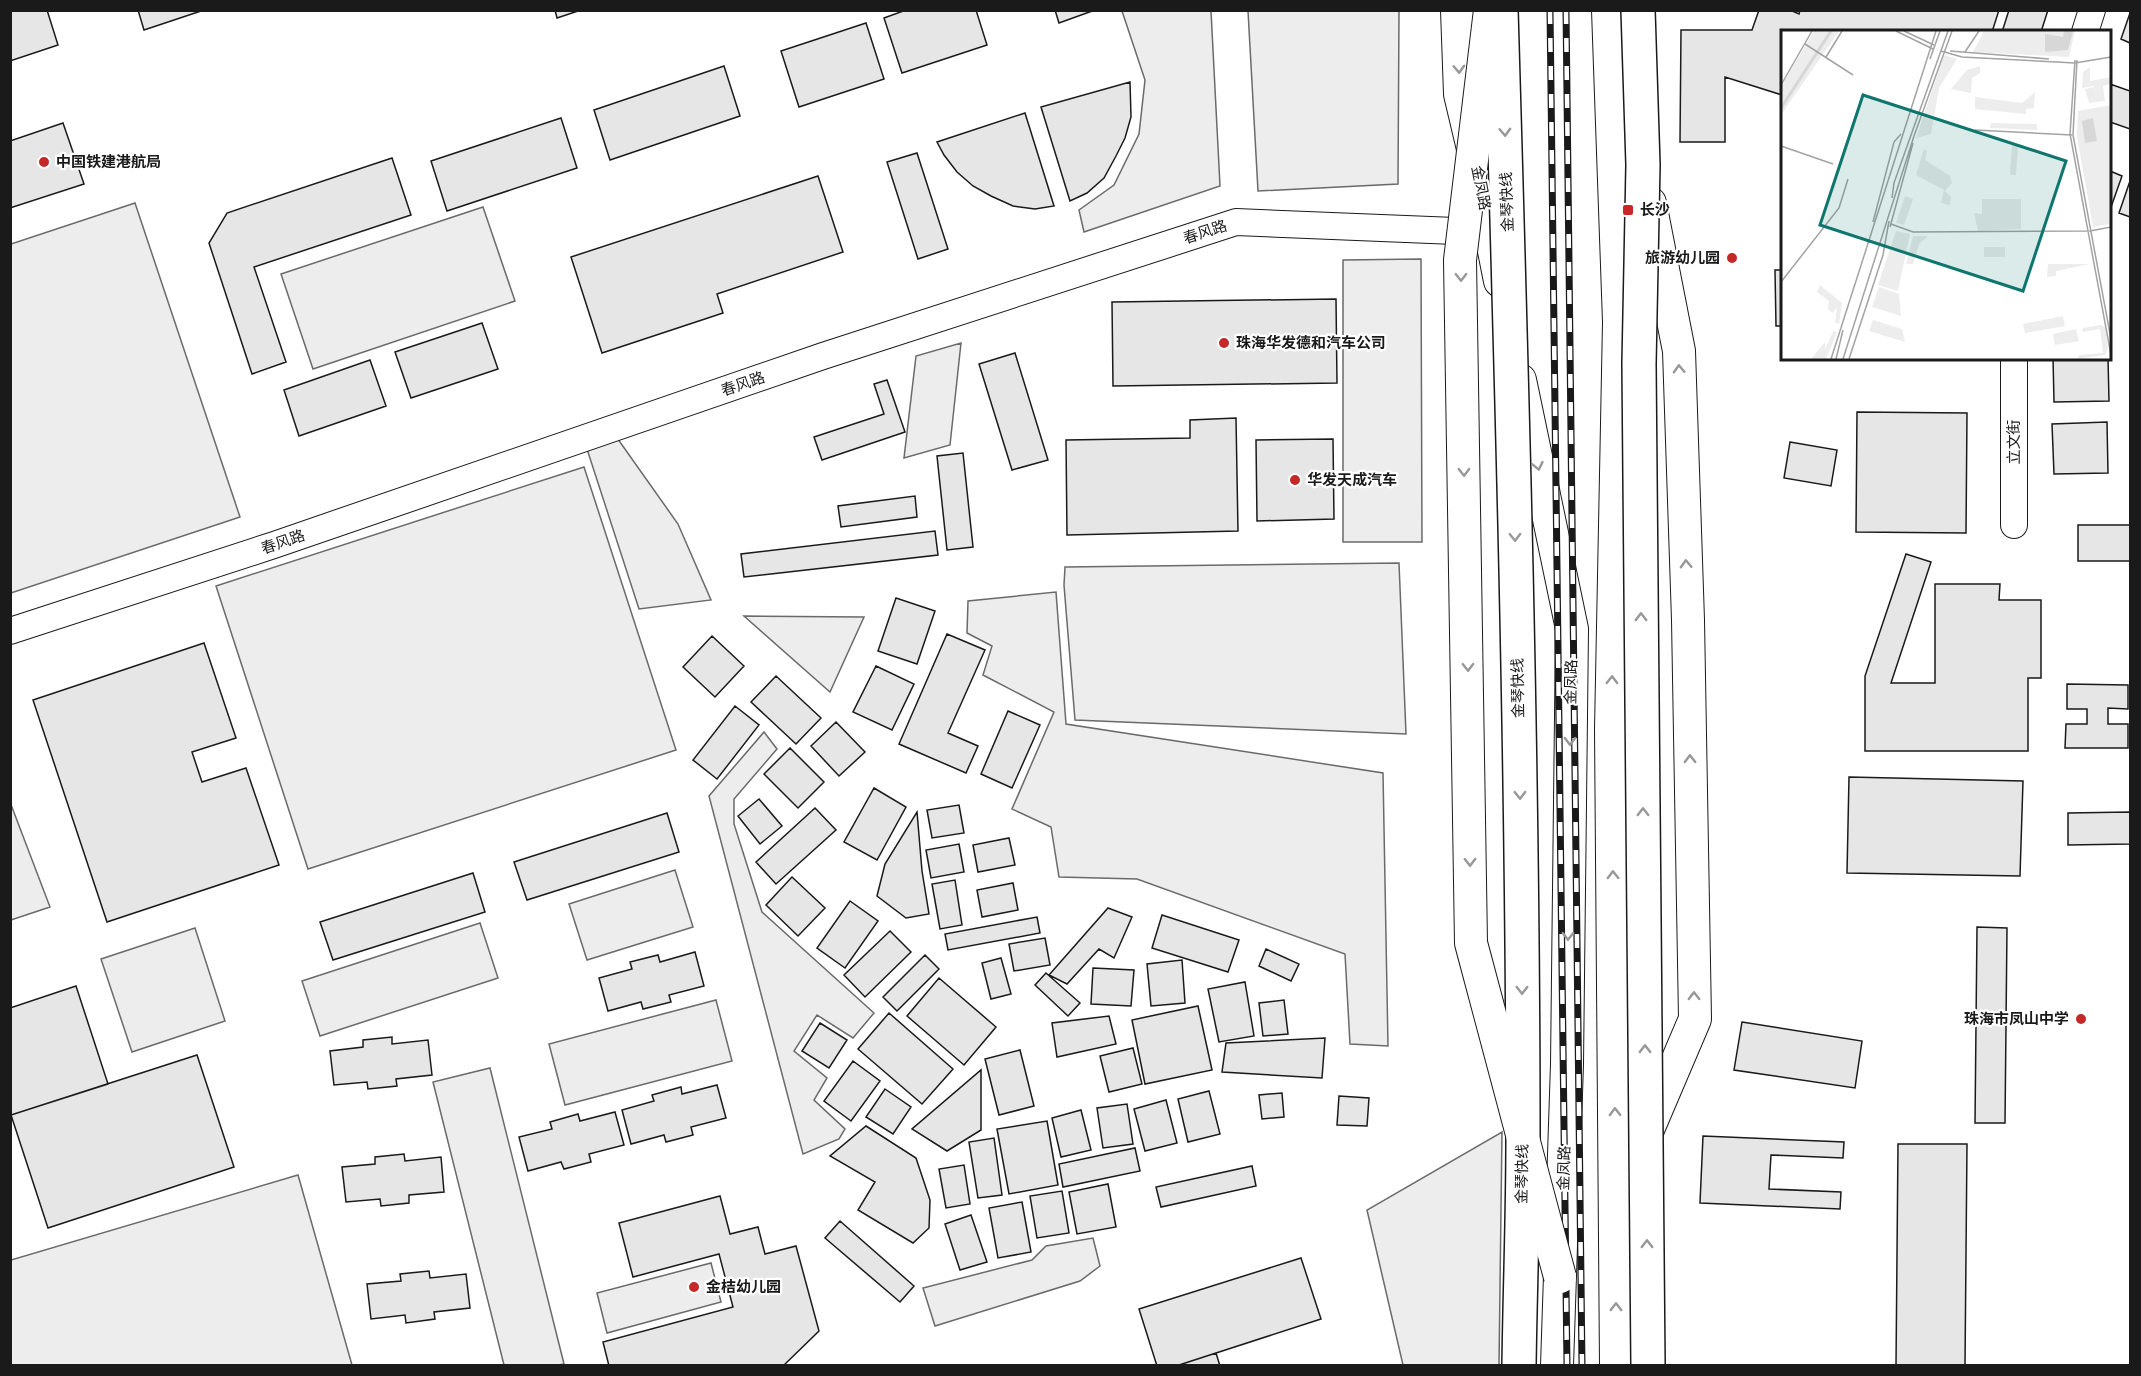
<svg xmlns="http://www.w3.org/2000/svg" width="2141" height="1376" font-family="Roboto,'Noto Sans SC',sans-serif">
  <rect width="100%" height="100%" fill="#fff"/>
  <path fill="#ededed" stroke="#6a6a6a" stroke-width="1.5" d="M 1122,11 L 1211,11 L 1220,186 L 1084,232 L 1079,210 L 1114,185 L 1139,134 L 1145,80 Z
    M 1248,11 L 1399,11 L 1398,184 L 1258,191 Z
    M 135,203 L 240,517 L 11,593 L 11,244 Z
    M 483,207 L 515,301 L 313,369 L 281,274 Z
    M 1421,259 L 1422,542 L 1343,542 L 1343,260 Z
    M 961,343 L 950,445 L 904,458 L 916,356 Z
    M 615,435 L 678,524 L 711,600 L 639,609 L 586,446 Z
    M 584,467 L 676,750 L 308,869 L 216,586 Z
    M 1399,563 L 1406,734 L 1075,720 L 1064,585 L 1065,567 Z
    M 1056,592 L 1066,724 L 1383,773 L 1388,1046 L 1350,1044 L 1345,954 L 1137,879 L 1059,877 L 1051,827 L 1012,809 L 1054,712 L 983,675 L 992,646 L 967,633 L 968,601 Z
    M 744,616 L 864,617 L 830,692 Z
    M 764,732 L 777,749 L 734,799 L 734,824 L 762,912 L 874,1013 L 853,1038 L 817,1015 L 794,1051 L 827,1078 L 814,1100 L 845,1129 L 839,1139 L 803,1154 L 709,796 Z
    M 10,802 L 50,907 L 11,920 L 10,920 Z
    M 675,870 L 693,927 L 587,960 L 569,904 Z
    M 480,923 L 498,978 L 320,1036 L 302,981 Z
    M 195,928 L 225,1021 L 132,1052 L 101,959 Z
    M 716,1000 L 732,1061 L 565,1105 L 549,1044 Z
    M 490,1068 L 564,1364 L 558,1365 L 504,1365 L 433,1082 Z
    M 1502,1132 L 1499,1365 L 1403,1365 L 1367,1210 Z
    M 298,1175 L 352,1365 L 11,1365 L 11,1260 Z
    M 1093,1238 L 1100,1266 L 1080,1281 L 935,1326 L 923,1288 L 1032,1260 L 1046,1246 Z
    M 711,1263 L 721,1302 L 607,1333 L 597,1293 Z"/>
  <path fill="#e6e6e6" stroke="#1a1a1a" stroke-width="1.5" d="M 10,10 L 47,10 L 58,45 L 10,61 Z
    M 138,10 L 204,10 L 144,30 Z
    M 555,10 L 581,10 L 557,18 Z
    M 906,10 L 976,10 L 987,45 L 902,73 L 884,18 Z
    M 1055,10 L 1095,10 L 1059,23 Z
    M 1759,10 L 1790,10 L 1799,14 L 1800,10 L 1999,10 L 1992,32 L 1782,32 L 1782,95 L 1725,77 L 1725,142 L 1680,142 L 1681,30 L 1752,30 Z
    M 2009,10 L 2048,10 L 2041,32 L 2002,32 Z
    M 2130,13 L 2130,43 L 2121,39 Z
    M 866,23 L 884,79 L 799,107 L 781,51 Z
    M 724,66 L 740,116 L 610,160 L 594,110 Z
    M 1130,82 L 1131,117 L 1125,138 L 1116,156 L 1104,178 L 1087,193 L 1070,201 L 1041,107 Z
    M 2110,84 L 2130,91 L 2130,129 L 2110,122 Z
    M 1025,113 L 1054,206 L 1035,209 L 1013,206 L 991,196 L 973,186 L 957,172 L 944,155 L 937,142 Z
    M 561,118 L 577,168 L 447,211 L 431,161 Z
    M 63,123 L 84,184 L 10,208 L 10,141 Z
    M 917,153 L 948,249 L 918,259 L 887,162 Z
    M 392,158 L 411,215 L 254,267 L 286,362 L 252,374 L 209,243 L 227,213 Z
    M 2110,171 L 2122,176 L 2110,210 Z
    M 818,176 L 843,252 L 717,294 L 723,313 L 602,353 L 571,257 Z
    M 2130,181 L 2130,217 L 2119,213 Z
    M 1775,270 L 1782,270 L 1782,326 L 1776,326 Z
    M 1336,299 L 1337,383 L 1113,386 L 1112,302 Z
    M 482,323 L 498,369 L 411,398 L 395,352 Z
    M 1015,353 L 1048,460 L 1012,470 L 979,364 Z
    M 2053,358 L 2108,358 L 2109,401 L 2054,402 Z
    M 370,360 L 386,406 L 299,436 L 284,390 Z
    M 887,380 L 905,432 L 822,460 L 814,437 L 884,414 L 874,384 Z
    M 1857,412 L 1967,413 L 1966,533 L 1856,532 Z
    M 1236,418 L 1238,531 L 1067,535 L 1066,440 L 1190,438 L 1190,420 Z
    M 2107,422 L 2108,473 L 2054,474 L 2052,424 Z
    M 1333,439 L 1334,519 L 1257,521 L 1256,440 Z
    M 1790,442 L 1837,450 L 1831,486 L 1784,478 Z
    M 963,453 L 973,547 L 947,550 L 937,456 Z
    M 915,496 L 917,517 L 841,527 L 838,506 Z
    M 2078,525 L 2130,525 L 2130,561 L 2078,561 Z
    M 935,531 L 938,555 L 744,577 L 741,554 Z
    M 1906,554 L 1931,562 L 1891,683 L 1935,683 L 1935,584 L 2000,584 L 1999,600 L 2041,600 L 2041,678 L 2028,678 L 2028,751 L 1865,751 L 1865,676 Z
    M 896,598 L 935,611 L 917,664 L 878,651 Z
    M 947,634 L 985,650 L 948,733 L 978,746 L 966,773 L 899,744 Z
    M 712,636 L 744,666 L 715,697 L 683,667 Z
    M 204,643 L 236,738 L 192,752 L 202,782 L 246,768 L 279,865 L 107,922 L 33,700 Z
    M 876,666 L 914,684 L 892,730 L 853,712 Z
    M 776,676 L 821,718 L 796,744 L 751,702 Z
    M 2067,684 L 2128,685 L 2128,709 L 2108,708 L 2108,724 L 2128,724 L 2128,748 L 2065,748 L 2066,724 L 2087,724 L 2087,709 L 2067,709 Z
    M 735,706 L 759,725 L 717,779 L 693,760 Z
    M 1008,711 L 1040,725 L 1012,788 L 981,774 Z
    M 836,722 L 865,752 L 839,776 L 811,746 Z
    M 790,748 L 824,782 L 798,808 L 764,774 Z
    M 1849,777 L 2023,781 L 2020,876 L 1847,873 Z
    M 874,788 L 906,807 L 877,860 L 844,842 Z
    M 759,799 L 782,826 L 760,844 L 738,816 Z
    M 959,805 L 964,833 L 932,838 L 927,810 Z
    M 815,808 L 836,830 L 776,884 L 756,862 Z
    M 917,812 L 922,871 L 929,914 L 906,918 L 877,896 L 885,864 Z
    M 2130,812 L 2130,844 L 2068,845 L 2068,813 Z
    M 667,813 L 679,852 L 527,900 L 514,862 Z
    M 1009,838 L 1015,865 L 978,872 L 973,845 Z
    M 959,844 L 964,872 L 931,878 L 926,850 Z
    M 473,873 L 485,912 L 333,960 L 320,922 Z
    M 792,877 L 825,908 L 798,936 L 766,905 Z
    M 955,880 L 962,925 L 940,929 L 932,884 Z
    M 1013,883 L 1018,910 L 982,917 L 977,890 Z
    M 850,901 L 878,921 L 845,968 L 817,948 Z
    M 1108,908 L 1132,917 L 1114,958 L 1099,949 L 1067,984 L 1049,975 Z
    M 1162,915 L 1239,940 L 1228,972 L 1152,948 Z
    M 1037,917 L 1040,933 L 948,950 L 945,934 Z
    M 1977,927 L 2007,928 L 2005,1123 L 1975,1123 Z
    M 890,931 L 911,952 L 865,997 L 844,975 Z
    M 1045,938 L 1050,965 L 1014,971 L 1009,944 Z
    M 1266,949 L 1299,964 L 1291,981 L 1259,966 Z
    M 695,952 L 704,986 L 669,995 L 671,1002 L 643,1009 L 641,1002 L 608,1011 L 599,978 L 632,969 L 630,962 L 658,955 L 660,962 Z
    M 925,955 L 939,969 L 897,1011 L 883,997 Z
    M 1001,958 L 1011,994 L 991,999 L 982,963 Z
    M 1182,960 L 1185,1003 L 1151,1006 L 1147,964 Z
    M 1093,968 L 1134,970 L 1131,1006 L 1091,1004 Z
    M 1046,973 L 1080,1003 L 1068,1016 L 1035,985 Z
    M 939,978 L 996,1027 L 964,1065 L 907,1016 Z
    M 1245,982 L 1254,1036 L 1219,1042 L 1208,989 Z
    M 76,986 L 108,1084 L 11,1115 L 10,1008 Z
    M 1284,1000 L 1288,1034 L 1263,1036 L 1259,1003 Z
    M 1198,1006 L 1212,1070 L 1145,1084 L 1132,1020 Z
    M 889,1013 L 953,1069 L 922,1104 L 858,1049 Z
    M 1109,1016 L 1116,1044 L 1057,1057 L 1052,1023 Z
    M 1742,1022 L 1862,1041 L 1855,1088 L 1734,1070 Z
    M 820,1023 L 847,1040 L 829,1068 L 802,1051 Z
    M 392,1037 L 392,1044 L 428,1040 L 432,1075 L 396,1079 L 397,1086 L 368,1089 L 367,1082 L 334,1085 L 330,1051 L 363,1047 L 363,1040 Z
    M 1325,1038 L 1322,1078 L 1222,1072 L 1226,1043 Z
    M 1133,1048 L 1142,1084 L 1109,1092 L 1100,1056 Z
    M 1020,1050 L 1034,1106 L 999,1115 L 985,1059 Z
    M 197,1055 L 234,1167 L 48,1228 L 11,1115 Z
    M 853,1061 L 880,1081 L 851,1121 L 824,1101 Z
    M 981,1070 L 981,1130 L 947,1151 L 912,1129 Z
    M 717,1085 L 726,1118 L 691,1127 L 693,1135 L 666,1142 L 664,1135 L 631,1144 L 622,1110 L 654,1101 L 652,1095 L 681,1087 L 682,1094 Z
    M 885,1089 L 911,1107 L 893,1134 L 866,1117 Z
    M 1209,1091 L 1220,1134 L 1188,1142 L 1178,1099 Z
    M 1282,1093 L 1284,1117 L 1262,1119 L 1259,1095 Z
    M 1339,1096 L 1369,1098 L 1367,1126 L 1337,1125 Z
    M 1166,1100 L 1177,1143 L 1145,1151 L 1134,1109 Z
    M 1127,1104 L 1133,1144 L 1103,1148 L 1097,1108 Z
    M 1081,1110 L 1091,1150 L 1061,1157 L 1052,1118 Z
    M 615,1112 L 624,1145 L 589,1154 L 591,1162 L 564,1169 L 561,1162 L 528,1171 L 519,1137 L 552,1129 L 550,1122 L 578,1114 L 580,1121 Z
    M 1047,1121 L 1058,1185 L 1009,1194 L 997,1129 Z
    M 866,1126 L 916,1158 L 930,1200 L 929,1228 L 913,1243 L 858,1210 L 875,1182 L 830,1156 Z
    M 1703,1136 L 1844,1142 L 1843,1158 L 1771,1155 L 1769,1189 L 1841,1192 L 1840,1209 L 1700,1203 Z
    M 994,1138 L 1002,1195 L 978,1198 L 969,1142 Z
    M 1898,1144 L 1967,1144 L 1965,1366 L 1896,1366 Z
    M 1135,1148 L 1140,1171 L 1063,1187 L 1059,1164 Z
    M 404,1154 L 405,1161 L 441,1157 L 444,1192 L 409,1195 L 409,1203 L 381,1206 L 380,1199 L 346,1202 L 342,1167 L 375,1164 L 375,1157 Z
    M 964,1165 L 970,1204 L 946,1208 L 939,1169 Z
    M 1252,1166 L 1256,1186 L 1161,1207 L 1156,1187 Z
    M 1108,1184 L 1116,1227 L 1077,1234 L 1069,1192 Z
    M 1062,1191 L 1069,1233 L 1037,1238 L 1030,1196 Z
    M 720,1196 L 730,1234 L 758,1227 L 765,1254 L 796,1246 L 819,1331 L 783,1366 L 609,1366 L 603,1342 L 733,1307 L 719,1254 L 633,1277 L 619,1223 Z
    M 1022,1202 L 1031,1252 L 998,1258 L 989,1208 Z
    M 971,1215 L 987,1262 L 960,1270 L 945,1224 Z
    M 840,1221 L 914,1286 L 900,1302 L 825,1238 Z
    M 1301,1258 L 1321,1319 L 1176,1366 L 1157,1366 L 1139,1309 Z
    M 429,1271 L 430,1278 L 466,1274 L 470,1308 L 434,1312 L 435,1319 L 406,1323 L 405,1315 L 371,1319 L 367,1284 L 401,1281 L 400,1274 Z
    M 1216,1353 L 1220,1366 L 1176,1366 Z"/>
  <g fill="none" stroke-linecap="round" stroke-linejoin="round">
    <g stroke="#1a1a1a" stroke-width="28">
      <path id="minor" d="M 2085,32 L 2092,10
        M 2014,525 L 2014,358
        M 10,631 L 274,545 L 823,356 L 1236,222 L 1480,232"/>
    </g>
    <g stroke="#1a1a1a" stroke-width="34">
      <path id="major" d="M 1457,10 L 1460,94 L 1478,170 L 1500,281
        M 1608,10 L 1619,322 L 1611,729 L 1616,1366
        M 1520,380 L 1572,629 L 1567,1064 L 1557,1366
        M 1646,1134 L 1695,1019 L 1688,620 L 1679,351 L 1650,203"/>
    </g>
    <use href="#minor" stroke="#fff" stroke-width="26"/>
    <use href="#major" stroke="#fff" stroke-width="32"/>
    <g stroke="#1a1a1a" stroke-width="7">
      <path id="rail" d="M 1550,10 L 1567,1366
        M 1566,10 L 1582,1366"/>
    </g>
    <use href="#rail" stroke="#fff" stroke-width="4.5" stroke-dasharray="14" stroke-linecap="butt"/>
    <g stroke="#1a1a1a" stroke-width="34" stroke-linecap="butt">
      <path id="major-bridge" d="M 1490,10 L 1460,260 L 1471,943 L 1560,1277"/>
    </g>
    <g stroke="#1a1a1a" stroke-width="36" stroke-linecap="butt">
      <path id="highway-bridge" d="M 1501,10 C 1512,387 1523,764 1523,1141 C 1523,1216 1520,1291 1519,1366
        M 1638,10 L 1643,165 L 1639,364 L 1648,1366"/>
    </g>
    <use href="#major-bridge" stroke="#fff" stroke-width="32"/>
    <use href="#highway-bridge" stroke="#fff" stroke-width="33"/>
  </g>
  <defs><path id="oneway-chevron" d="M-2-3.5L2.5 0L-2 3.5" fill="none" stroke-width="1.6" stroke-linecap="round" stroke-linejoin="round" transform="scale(1.5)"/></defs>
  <g stroke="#989898">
    <use href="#oneway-chevron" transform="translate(1459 69) rotate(88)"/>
    <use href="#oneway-chevron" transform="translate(1505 132) rotate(88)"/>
    <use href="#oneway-chevron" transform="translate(1461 277) rotate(89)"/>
    <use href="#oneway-chevron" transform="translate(1679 369) rotate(-92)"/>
    <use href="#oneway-chevron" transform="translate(1538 466) rotate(78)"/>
    <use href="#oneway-chevron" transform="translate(1464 472) rotate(89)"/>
    <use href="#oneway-chevron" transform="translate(1515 537) rotate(89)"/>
    <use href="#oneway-chevron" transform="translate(1686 564) rotate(-92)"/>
    <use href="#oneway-chevron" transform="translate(1641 617) rotate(-90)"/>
    <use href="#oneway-chevron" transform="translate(1468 667) rotate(89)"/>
    <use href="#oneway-chevron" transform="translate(1612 680) rotate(-89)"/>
    <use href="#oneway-chevron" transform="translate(1570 741) rotate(91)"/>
    <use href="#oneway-chevron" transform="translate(1690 759) rotate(-91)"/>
    <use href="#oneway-chevron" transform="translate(1520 795) rotate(89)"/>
    <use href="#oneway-chevron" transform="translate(1643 812) rotate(-90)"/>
    <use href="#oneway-chevron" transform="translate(1470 862) rotate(89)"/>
    <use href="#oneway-chevron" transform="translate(1613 875) rotate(-91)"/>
    <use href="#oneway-chevron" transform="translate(1568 936) rotate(91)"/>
    <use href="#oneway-chevron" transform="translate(1522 990) rotate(90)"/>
    <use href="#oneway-chevron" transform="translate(1694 996) rotate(-91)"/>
    <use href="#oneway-chevron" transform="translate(1645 1049) rotate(-90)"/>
    <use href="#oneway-chevron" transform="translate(1615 1112) rotate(-91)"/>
    <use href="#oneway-chevron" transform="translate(1647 1244) rotate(-90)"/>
    <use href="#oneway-chevron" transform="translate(1616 1307) rotate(-90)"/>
  </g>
  <g fill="#c62828" stroke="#fff" stroke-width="2">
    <circle cx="44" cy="162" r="6"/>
    <rect x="1622" y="204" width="12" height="12" rx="3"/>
    <circle cx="1732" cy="258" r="6"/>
    <circle cx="1224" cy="343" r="6"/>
    <circle cx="1295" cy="480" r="6"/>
    <circle cx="2081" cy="1019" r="6"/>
    <circle cx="694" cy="1287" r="6"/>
  </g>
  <g text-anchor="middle" stroke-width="4.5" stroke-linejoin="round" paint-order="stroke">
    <g font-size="15" font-weight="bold" fill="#1a1a1a" stroke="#fff" text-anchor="start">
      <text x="56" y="167">中国铁建港航局</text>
      <text x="1640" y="215">长沙</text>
      <text x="1720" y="263" text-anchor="end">旅游幼儿园</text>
      <text x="1236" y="348">珠海华发德和汽车公司</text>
      <text x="1307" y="485">华发天成汽车</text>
      <text x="2069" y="1024" text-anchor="end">珠海市凤山中学</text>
      <text x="706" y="1292">金桔幼儿园</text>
    </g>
    <g font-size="15" fill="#1a1a1a" stroke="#fff">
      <text transform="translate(1481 188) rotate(79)" y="5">金凤路</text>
      <text transform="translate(1507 202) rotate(-92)" y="5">金琴快线</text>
      <text transform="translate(1205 232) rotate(-18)" y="5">春风路</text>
      <text transform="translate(743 384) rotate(-19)" y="5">春风路</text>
      <text transform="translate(2014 442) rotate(-90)" y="5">立文街</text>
      <text transform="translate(283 542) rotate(-19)" y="5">春风路</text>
      <text transform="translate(1571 682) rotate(-89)" y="5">金凤路</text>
      <text transform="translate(1518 688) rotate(-91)" y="5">金琴快线</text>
      <text transform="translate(1564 1168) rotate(-88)" y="5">金凤路</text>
      <text transform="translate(1522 1174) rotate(-89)" y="5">金琴快线</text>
    </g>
  </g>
  <g transform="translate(1781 30)">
    <rect width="330" height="330" fill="#fff"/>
    <path d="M 33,1 L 58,1 L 0,85 L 0,57 ZM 203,1 L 294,1 L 288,27 L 192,22 ZM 163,25 L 176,29 L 158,58 L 150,104 L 135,108 ZM 199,36 L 199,43 L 191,48 L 190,63 L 170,59 L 186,40 ZM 309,37 L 309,51 L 330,47 L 330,54 L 322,56 L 324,71 L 308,73 L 304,59 L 313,57 L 317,70 L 313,56 L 301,58 L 302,42 ZM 254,62 L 253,78 L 245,79 L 245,84 L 194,79 L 194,67 L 241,73 ZM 330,75 L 330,194 L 312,197 L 296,106 L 297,81 ZM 210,93 L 256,94 L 256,100 L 209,98 ZM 231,115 L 237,115 L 235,145 L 229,145 ZM 143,119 L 146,121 L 144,130 L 169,146 L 171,153 L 164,161 L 170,167 L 169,175 L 160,173 L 163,160 L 135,145 ZM 124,166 L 132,169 L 123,195 L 115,193 ZM 201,169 L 240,169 L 240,199 L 197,201 L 193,183 L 201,184 ZM 115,201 L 129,204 L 117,261 L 97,255 ZM 132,206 L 147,206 L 138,214 L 132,234 L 125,234 ZM 203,217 L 224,217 L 224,227 L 203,227 ZM 267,234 L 309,234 L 275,241 L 275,246 L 266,247 ZM 39,255 L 61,273 L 58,294 L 54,292 L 56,277 L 52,283 L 47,279 L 48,271 L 36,262 ZM 98,257 L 118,264 L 120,286 L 91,277 ZM 282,286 L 284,296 L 244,303 L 242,294 ZM 92,290 L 121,299 L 124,312 L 88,301 ZM 319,295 L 324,297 L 327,318 L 324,325 L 296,329 L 298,325 L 322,323 L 319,299 L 301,302 L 302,298 ZM 295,299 L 298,311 L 274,315 L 272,304 ZM 52,301 L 56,302 L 45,329 L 30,329 L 44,312 L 44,320 Z" fill="#ededed"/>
    <path d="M 283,1 L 292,1 L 287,20 L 264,22 L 264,4 L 282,7 ZM 312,88 L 316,111 L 304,113 L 301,91 Z" fill="#d7d7d7"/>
    <path fill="none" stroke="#d7d7d7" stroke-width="3" d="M 0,78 L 50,1"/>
    <path fill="none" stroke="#a3a3a3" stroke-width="1.5" d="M 115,1 L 152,19M 123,1 L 153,15M 24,14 L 72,45M 160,21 L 181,27 L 294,33 L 330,27M 169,21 L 268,29M 184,22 L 198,1M 45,27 L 61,1M 149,29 L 159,1M 294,30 L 289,104 L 330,325M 296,30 L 292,105 L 330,309M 0,55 L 31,1M 194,100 L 291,105M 0,116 L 52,134M 111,168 L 113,153 L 167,1M 92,192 L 113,112 L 120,104M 110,194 L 132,202 L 309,201 L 330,197M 109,197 L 132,113M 0,252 L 58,178 L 67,149M 50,329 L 155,1M 55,329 L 62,300M 62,329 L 133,106 L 171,1M 68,329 L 102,225 L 108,191"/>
    <path fill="#0f766e" fill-opacity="0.15" stroke="#0f766e" stroke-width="3" d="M 82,65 L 285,131 L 242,261 L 39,195 Z"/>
    <rect width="330" height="330" fill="none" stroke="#1a1a1a" stroke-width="3"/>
  </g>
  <rect width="2141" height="1376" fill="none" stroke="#1a1a1a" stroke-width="24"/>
</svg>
